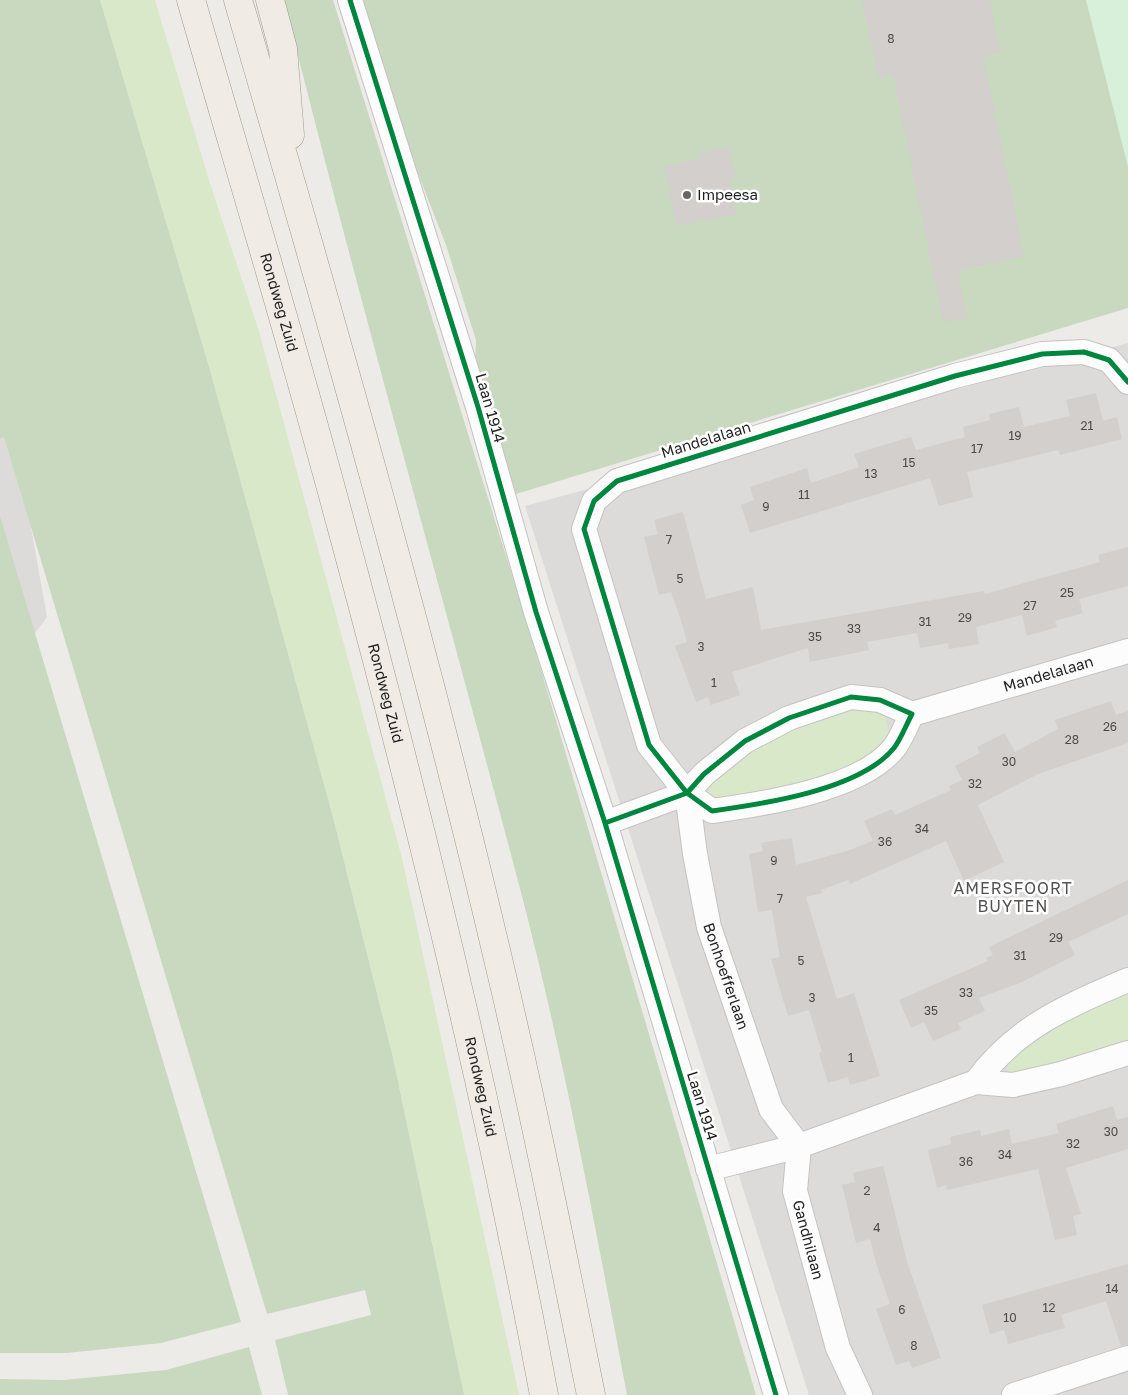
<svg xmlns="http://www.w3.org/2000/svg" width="1128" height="1395" font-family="'Golos Text',sans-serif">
  <rect width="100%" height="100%" fill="#edebe8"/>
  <path fill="#dcdbd9" d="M 1128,343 L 1128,1395 L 809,1395 L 525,506 Z
    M 0,354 L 47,617 L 0,681 Z"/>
  <path fill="#d9e8c9" d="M 100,0 L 155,0 L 209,180 L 258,328 L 402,858 L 519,1395 L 464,1395 L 393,1058 L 333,817 L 210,370 Z
    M 871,707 L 885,716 L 890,737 L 877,752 L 857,765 L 781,791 L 716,800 L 702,795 L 706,784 L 739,758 L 815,717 Z
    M 1128,991 L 1128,1042 L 1058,1065 L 1012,1075 L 1007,1069 L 1010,1059 L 1045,1034 L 1079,1013 Z"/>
  <path fill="#c8d9bf" d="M 0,0 L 100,0 L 210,370 L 333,817 L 393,1058 L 464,1395 L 288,1395 L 275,1340 L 371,1315 L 365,1290 L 267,1314 L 4,437 L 0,438 Z
    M 284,0 L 333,0 L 531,636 L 756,1395 L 627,1395 C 596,1230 565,1063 523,900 C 444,600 359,301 284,0 Z
    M 362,0 L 1128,0 L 1128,308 L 516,494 L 475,367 L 476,340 L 446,245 L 415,166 Z
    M 0,516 L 241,1322 L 161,1343 L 67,1353 L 0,1353 Z
    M 249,1347 L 262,1395 L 0,1395 L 0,1379 L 64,1380 L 166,1370 Z"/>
  <path fill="#d8f0d9" d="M 1086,0 L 1128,0 L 1128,167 Z"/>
  <path fill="#d2cfcc" d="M 862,0 L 990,0 L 1000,53 L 983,56 L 1024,257 L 958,270 L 967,318 L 943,322 L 893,74 L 878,77 Z
    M 729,147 L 736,177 L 729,178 L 736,214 L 677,226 L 664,166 L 700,159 L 699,153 Z
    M 1096,393 L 1103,421 L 1117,417 L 1122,439 L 1060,455 L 1058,450 L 967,472 L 973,497 L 939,506 L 930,478 L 750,533 L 741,505 L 754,500 L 750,487 L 807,468 L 811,483 L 859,467 L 854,454 L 911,437 L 916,450 L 965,437 L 963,427 L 990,420 L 989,414 L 1019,407 L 1024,427 L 1070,416 L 1066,400 Z
    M 683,512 L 706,599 L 753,587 L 761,630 L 984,591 L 985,594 L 1100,562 L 1098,555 L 1128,547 L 1128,586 L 1079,599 L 1083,613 L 1055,621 L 1057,627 L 1027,636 L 1022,615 L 976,627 L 979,644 L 949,649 L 948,643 L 920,648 L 917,633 L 867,642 L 869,650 L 810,662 L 808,648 L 732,672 L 740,695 L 711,705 L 708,697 L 696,702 L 675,646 L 687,642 L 680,617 L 671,592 L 659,595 L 644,537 L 658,534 L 654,520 Z
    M 1111,701 L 1116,715 L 1128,711 L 1128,743 L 1038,774 L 978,805 L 1004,862 L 964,881 L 946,841 L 850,884 L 848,880 L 821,890 L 822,893 L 806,897 L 837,999 L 854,993 L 880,1076 L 850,1085 L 848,1077 L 828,1083 L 819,1053 L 822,1052 L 809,1010 L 788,1016 L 771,959 L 780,957 L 772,910 L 758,912 L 749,854 L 763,851 L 761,843 L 792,838 L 796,865 L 847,851 L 873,841 L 864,821 L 892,809 L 895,815 L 951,790 L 949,786 L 962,780 L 955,766 L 980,753 L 977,747 L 1005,733 L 1015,752 L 1058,729 L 1055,720 Z
    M 1128,880 L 1128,914 L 1068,942 L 1075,955 L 1022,982 L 979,998 L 985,1011 L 958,1023 L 961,1029 L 933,1041 L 924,1022 L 911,1028 L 899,1000 L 988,961 L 986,958 L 993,955 L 989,947 Z
    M 1113,1106 L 1117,1120 L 1128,1117 L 1128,1149 L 1066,1168 L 1081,1214 L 1073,1216 L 1077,1235 L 1055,1240 L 1038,1169 L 947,1190 L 946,1185 L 937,1188 L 928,1150 L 951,1144 L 950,1137 L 980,1130 L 981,1136 L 1009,1129 L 1012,1144 L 1059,1133 L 1056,1124 Z
    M 883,1166 L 907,1262 L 941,1358 L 912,1368 L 909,1361 L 896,1365 L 876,1309 L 890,1304 L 877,1266 L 870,1239 L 856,1243 L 842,1185 L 855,1182 L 853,1173 Z
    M 1128,1264 L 1128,1345 L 1121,1346 L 1106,1301 L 1061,1315 L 1065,1328 L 1008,1344 L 1004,1330 L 990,1334 L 982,1305 Z"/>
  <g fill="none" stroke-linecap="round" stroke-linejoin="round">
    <g stroke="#c4c3c2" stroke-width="26">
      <g id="street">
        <path d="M 350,0 L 478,407 L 536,612 L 605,823 L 776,1395"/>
        <path id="s1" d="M 912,714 L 1128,651"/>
        <path id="s2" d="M 687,793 L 695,854 L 709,927 L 771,1109 L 799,1146 L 708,1169"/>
        <path d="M 605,823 L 687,793 L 704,774 L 745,741 L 789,718 L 851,697 L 880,700 L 912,714 C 906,725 901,739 894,748 C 860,790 763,804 712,811 L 687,793 L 649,745 L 584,529 L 594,501 L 617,481 L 955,376 L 1042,354 L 1084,352 L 1109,360 L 1128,382"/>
        <path d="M 1128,980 C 1068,1005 1015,1028 976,1082 L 1013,1085 L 1061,1074 L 1128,1053"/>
        <path d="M 860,1395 L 838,1348 L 795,1191 L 799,1146 L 976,1082"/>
        <path d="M 1014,1395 L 1128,1358"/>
      </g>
    </g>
    <g stroke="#a19986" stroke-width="29">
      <g id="primary">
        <path id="s3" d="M 191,0 C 235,153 281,305 323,459 C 408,768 485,1080 544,1395"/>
        <path d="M 238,0 C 331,319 423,640 499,963 C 533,1106 562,1251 591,1395"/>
        <path d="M 270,0 L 283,49 L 290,135"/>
      </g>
    </g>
    <use href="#street" stroke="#fcfcfc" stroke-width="24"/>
    <use href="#primary" stroke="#f0ece5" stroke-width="28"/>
    <g stroke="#fff" stroke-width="8">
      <path id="cycleway" d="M 350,0 L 478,407 L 536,612 L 605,823 L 776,1395
        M 605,823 L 687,793 L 704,774 L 745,741 L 789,718 L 851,697 L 880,700 L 912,714 C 906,725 901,739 894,748 C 860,790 763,804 712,811 L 687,793 L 649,745 L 584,529 L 594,501 L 617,481 L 955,376 L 1042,354 L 1084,352 L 1109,360 L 1128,382"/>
    </g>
    <use href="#cycleway" stroke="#00873e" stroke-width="5"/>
  </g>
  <circle fill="#676665" stroke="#fff" stroke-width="2" cx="687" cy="195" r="5"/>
  <g text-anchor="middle" stroke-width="5" stroke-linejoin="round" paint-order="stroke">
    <g font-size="12" fill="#4c4b4a">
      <text x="891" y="43">8</text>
      <text x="1087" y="430">21</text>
      <text x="1015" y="440">19</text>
      <text x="977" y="453">17</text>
      <text x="909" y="467">15</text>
      <text x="871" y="478">13</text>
      <text x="804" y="499">11</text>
      <text x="766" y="511">9</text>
      <text x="669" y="544">7</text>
      <text x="680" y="583">5</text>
      <text x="1067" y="597">25</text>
      <text x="1030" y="610">27</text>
      <text x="965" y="622">29</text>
      <text x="925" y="626">31</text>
      <text x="854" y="633">33</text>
      <text x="815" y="641">35</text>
      <text x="701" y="651">3</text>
      <text x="714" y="687">1</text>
      <text x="1110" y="731">26</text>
      <text x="1072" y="744">28</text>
      <text x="1009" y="766">30</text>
      <text x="975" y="788">32</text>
      <text x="922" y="833">34</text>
      <text x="885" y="846">36</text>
      <text x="774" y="865">9</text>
      <text x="780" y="903">7</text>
      <text x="1056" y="942">29</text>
      <text x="1020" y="960">31</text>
      <text x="801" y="965">5</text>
      <text x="966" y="997">33</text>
      <text x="812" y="1002">3</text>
      <text x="931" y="1015">35</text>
      <text x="851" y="1062">1</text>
      <text x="1111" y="1136">30</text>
      <text x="1073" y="1148">32</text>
      <text x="1005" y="1159">34</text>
      <text x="966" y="1166">36</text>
      <text x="867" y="1195">2</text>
      <text x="877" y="1232">4</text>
      <text x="1112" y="1293">14</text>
      <text x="1049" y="1312">12</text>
      <text x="902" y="1314">6</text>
      <text x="1010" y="1322">10</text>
      <text x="914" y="1350">8</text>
    </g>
    <g font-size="15" fill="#1f1f1f" stroke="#fff" text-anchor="start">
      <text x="697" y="200">Impeesa</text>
    </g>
    <g font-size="15" fill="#1f1f1f" stroke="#fff">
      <text dy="5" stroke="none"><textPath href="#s3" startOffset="315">Rondweg Zuid</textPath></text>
      <text transform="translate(490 408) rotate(74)" y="5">Laan 1914</text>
      <text transform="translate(706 440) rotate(-17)" y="5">Mandelalaan</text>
      <text dy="5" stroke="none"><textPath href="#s1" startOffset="142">Mandelalaan</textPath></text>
      <text dy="5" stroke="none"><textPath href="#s3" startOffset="720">Rondweg Zuid</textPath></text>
      <text dy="5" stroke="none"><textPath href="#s2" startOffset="188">Bonhoefferlaan</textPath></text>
      <text dy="5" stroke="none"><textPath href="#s3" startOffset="1125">Rondweg Zuid</textPath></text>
      <text transform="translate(702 1106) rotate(73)" y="5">Laan 1914</text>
      <text transform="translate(808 1240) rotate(75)" y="5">Gandhilaan</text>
    </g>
    <g font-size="16" letter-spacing="1" fill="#525252" stroke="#fff">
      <text x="1013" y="894">AMERSFOORT<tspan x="1013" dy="18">BUYTEN</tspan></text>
    </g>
  </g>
</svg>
